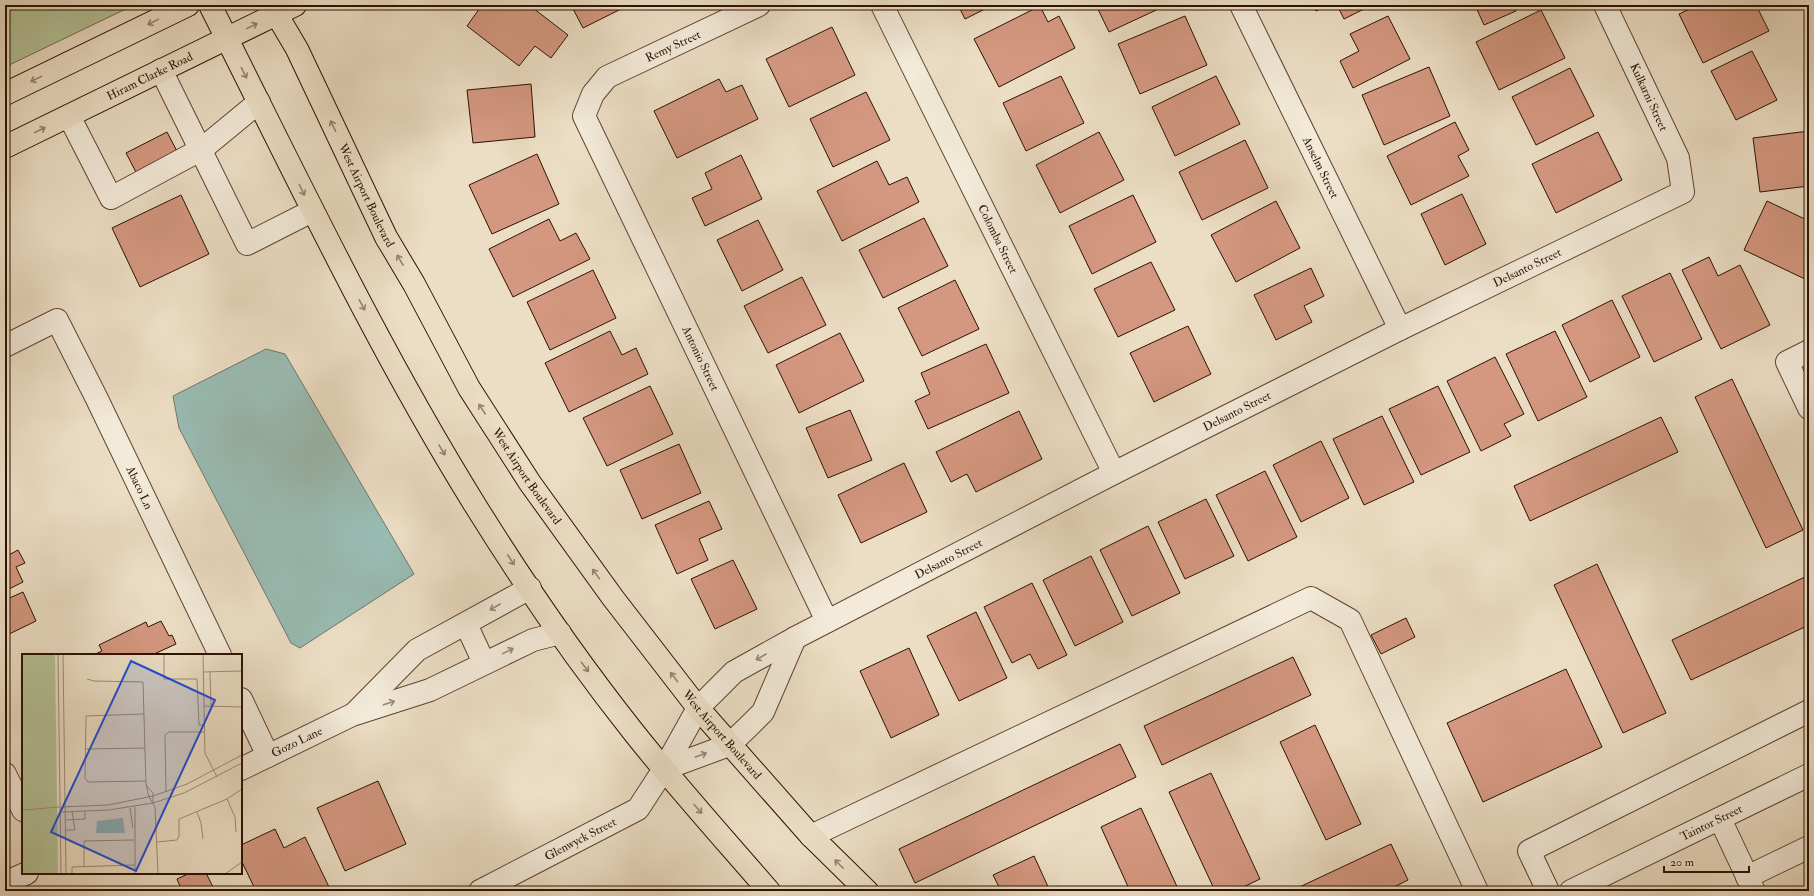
<svg xmlns="http://www.w3.org/2000/svg" width="1814" height="896" font-family="'IM FELL Double Pica',serif">
  <rect width="100%" height="100%" fill="#ecdec5"/>
  <filter id="stains"><feTurbulence type="fractalNoise" baseFrequency=".005" numOctaves="4"/><feColorMatrix values="0 0 0 0 .2 0 0 0 0 .09 0 0 0 0 .02 0 0 0 .5 -.17"/></filter>
  <radialGradient id="worn" r=".72"><stop offset=".6" stop-color="#630" stop-opacity="0"/><stop offset="1" stop-color="#630" stop-opacity=".3"/></radialGradient>
  <path fill="#b4c297" stroke="#706a4c" d="M 5,5 L 134,5 L 5,67 Z"/>
  <path fill="#99bcb4" stroke="#6d786d" d="M 266,349 L 285,354 L 414,574 L 300,648 L 291,643 L 179,428 L 173,396 Z"/>
  <path fill="#d49880" stroke="#2c1102" d="M 482,5 L 529,5 L 568,35 L 551,58 L 535,46 L 519,66 L 467,26 Z
    M 571,5 L 629,5 L 583,28 Z
    M 958,5 L 993,5 L 965,19 Z
    M 1096,5 L 1167,5 L 1109,32 Z
    M 1313,5 L 1328,5 L 1316,11 Z
    M 1337,5 L 1372,5 L 1344,19 Z
    M 1475,5 L 1513,5 L 1516,11 L 1484,25 Z
    M 1698,5 L 1756,5 L 1769,31 L 1703,63 L 1679,14 Z
    M 1040,6 L 1048,22 L 1059,16 L 1075,48 L 999,87 L 974,39 Z
    M 1541,10 L 1565,58 L 1499,90 L 1476,42 Z
    M 1185,16 L 1207,65 L 1140,94 L 1118,44 Z
    M 1388,16 L 1410,59 L 1353,88 L 1340,61 L 1359,51 L 1350,34 Z
    M 832,27 L 855,75 L 789,107 L 766,59 Z
    M 1752,51 L 1777,100 L 1736,120 L 1711,71 Z
    M 1429,67 L 1450,116 L 1384,145 L 1362,95 Z
    M 1570,68 L 1594,116 L 1536,145 L 1512,97 Z
    M 1061,76 L 1084,123 L 1026,151 L 1003,103 Z
    M 1216,76 L 1240,124 L 1175,156 L 1152,107 Z
    M 719,79 L 726,92 L 742,85 L 758,119 L 677,158 L 654,111 Z
    M 531,84 L 535,137 L 473,143 L 467,90 Z
    M 866,92 L 890,140 L 833,167 L 810,119 Z
    M 1455,122 L 1469,150 L 1458,156 L 1469,176 L 1411,205 L 1387,156 Z
    M 1809,131 L 1809,186 L 1760,192 L 1753,138 Z
    M 167,132 L 179,155 L 138,176 L 126,153 Z
    M 1099,132 L 1124,180 L 1060,213 L 1036,165 Z
    M 1598,132 L 1622,180 L 1556,213 L 1532,164 Z
    M 1245,140 L 1268,188 L 1202,220 L 1179,172 Z
    M 537,154 L 559,204 L 492,234 L 469,185 Z
    M 741,155 L 762,199 L 705,226 L 692,198 L 712,189 L 705,173 Z
    M 877,161 L 889,185 L 907,177 L 919,202 L 842,241 L 817,191 Z
    M 1462,194 L 1486,244 L 1445,265 L 1421,214 Z
    M 181,195 L 209,254 L 140,287 L 112,228 Z
    M 1133,195 L 1156,242 L 1092,274 L 1069,226 Z
    M 1276,201 L 1300,248 L 1236,282 L 1211,235 Z
    M 1767,201 L 1809,221 L 1809,281 L 1744,250 Z
    M 924,218 L 948,266 L 883,298 L 859,250 Z
    M 549,219 L 560,241 L 576,233 L 590,259 L 513,297 L 489,249 Z
    M 758,220 L 783,270 L 742,291 L 717,240 Z
    M 1709,257 L 1718,276 L 1740,265 L 1770,325 L 1721,349 L 1682,270 Z
    M 1151,262 L 1175,310 L 1118,337 L 1094,289 Z
    M 1311,268 L 1324,296 L 1304,306 L 1312,322 L 1276,340 L 1254,295 Z
    M 593,270 L 616,318 L 550,350 L 527,302 Z
    M 1670,273 L 1702,339 L 1654,362 L 1622,296 Z
    M 802,277 L 826,325 L 768,353 L 744,306 Z
    M 955,280 L 979,329 L 922,356 L 898,308 Z
    M 1612,300 L 1640,357 L 1590,382 L 1562,325 Z
    M 1188,326 L 1211,374 L 1154,402 L 1130,353 Z
    M 610,331 L 622,355 L 636,348 L 648,374 L 569,412 L 545,363 Z
    M 1555,331 L 1587,397 L 1538,421 L 1506,354 Z
    M 840,333 L 864,381 L 799,413 L 776,365 Z
    M 986,344 L 1009,393 L 928,429 L 915,401 L 930,394 L 921,373 Z
    M 1495,357 L 1524,414 L 1504,424 L 1511,436 L 1481,451 L 1447,381 Z
    M 1732,379 L 1803,530 L 1766,548 L 1695,397 Z
    M 650,386 L 673,434 L 607,466 L 583,418 Z
    M 1438,386 L 1470,452 L 1421,475 L 1389,409 Z
    M 850,410 L 872,460 L 828,478 L 806,428 Z
    M 1019,411 L 1042,459 L 976,492 L 967,474 L 951,482 L 936,452 Z
    M 1382,416 L 1414,482 L 1364,505 L 1333,439 Z
    M 1661,417 L 1678,452 L 1530,521 L 1514,486 Z
    M 1321,441 L 1349,498 L 1301,522 L 1273,465 Z
    M 679,444 L 701,493 L 642,519 L 620,470 Z
    M 904,463 L 927,512 L 861,543 L 838,495 Z
    M 1265,471 L 1297,537 L 1248,561 L 1216,495 Z
    M 1206,499 L 1234,556 L 1185,579 L 1158,522 Z
    M 709,501 L 722,529 L 699,539 L 708,560 L 677,574 L 655,525 Z
    M 1148,526 L 1180,593 L 1132,616 L 1100,550 Z
    M 18,550 L 25,563 L 16,567 L 23,582 L 5,591 L 5,557 Z
    M 1091,556 L 1123,622 L 1075,646 L 1043,580 Z
    M 733,560 L 757,609 L 715,629 L 691,579 Z
    M 1597,564 L 1666,713 L 1623,733 L 1554,585 Z
    M 1809,575 L 1809,625 L 1691,680 L 1672,640 Z
    M 1032,583 L 1067,655 L 1038,669 L 1030,654 L 1012,663 L 984,607 Z
    M 23,592 L 36,621 L 5,636 L 5,600 Z
    M 976,612 L 1007,678 L 959,701 L 927,636 Z
    M 1406,618 L 1415,637 L 1381,654 L 1371,635 Z
    M 161,621 L 169,636 L 172,635 L 176,644 L 152,655 L 93,655 L 102,651 L 99,645 L 146,622 L 148,627 Z
    M 909,648 L 939,715 L 891,738 L 860,671 Z
    M 1293,657 L 1311,695 L 1162,765 L 1144,726 Z
    M 1566,669 L 1602,747 L 1483,802 L 1447,723 Z
    M 1315,725 L 1361,824 L 1326,840 L 1280,742 Z
    M 1120,744 L 1136,777 L 915,883 L 899,849 Z
    M 1211,773 L 1260,879 L 1235,891 L 1215,891 L 1169,792 Z
    M 378,781 L 406,844 L 345,871 L 317,808 Z
    M 1141,808 L 1179,891 L 1130,891 L 1101,827 Z
    M 275,829 L 284,848 L 305,837 L 329,887 L 320,891 L 256,891 L 241,860 L 241,845 Z
    M 1391,844 L 1408,880 L 1386,891 L 1291,891 Z
    M 1034,856 L 1050,891 L 1001,891 L 993,875 Z
    M 190,873 L 206,873 L 215,891 L 182,891 L 177,879 Z"/>
  <g fill="none" stroke-linecap="round" stroke-linejoin="round">
    <g stroke="#5c4433" stroke-width="24">
      <g id="minor">
        <path id="s1" d="M 759,5 L 607,77 L 593,94 L 584,116 L 827,621"/>
        <path id="s2" d="M 882,5 L 1114,473"/>
        <path id="s3" d="M 1241,5 L 1400,329"/>
        <path d="M 161,70 L 247,244 L 312,211"/>
        <path d="M 69,116 L 111,198 L 202,149 L 259,102"/>
        <path id="s4" d="M 5,346 L 57,320 L 97,399 L 220,655"/>
        <path d="M 1809,351 L 1787,362 L 1809,408"/>
        <path d="M 466,624 L 484,663"/>
        <path d="M 241,699 L 268,756"/>
        <path d="M 355,713 L 417,650 L 530,588"/>
        <path id="s5" d="M 241,769 L 352,715 L 430,690 L 533,640 L 560,633"/>
        <path d="M 664,769 L 729,745 L 748,727 L 763,712 L 795,638"/>
        <path d="M 5,774 L 23,810"/>
        <path d="M 1720,819 L 1754,891"/>
        <path d="M 811,836 L 1311,598 L 1350,620 L 1477,891"/>
        <path d="M 1747,877 L 1809,847"/>
        <path d="M 5,883 L 27,873"/>
        <path id="s6" d="M 480,891 L 638,809 L 664,769 L 698,708 L 734,672 L 795,638 L 1114,473 L 1400,329 L 1683,192 L 1678,158 L 1605,5"/>
        <path d="M 1548,891 L 1529,851 L 1809,711"/>
        <path id="s7" d="M 1571,891 L 1809,775"/>
      </g>
    </g>
    <g stroke="#2c1102" stroke-width="24">
      <g id="major">
        <path d="M 210,5 C 295,173 375,344 475,505 C 524,584 577,661 635,734 C 678,788 724,839 769,891"/>
        <path id="s8" d="M 271,5 L 297,49 L 386,237 L 414,284 L 469,388 L 530,483 L 613,598 L 698,708 L 811,836 L 867,891"/>
        <path d="M 5,94 L 188,5"/>
        <path id="s9" d="M 5,147 L 295,5"/>
      </g>
    </g>
    <use href="#minor" stroke="#f3ead9" stroke-width="22"/>
    <use href="#major" stroke="#ecdec5" stroke-width="22"/>
  </g>
  <defs><path id="oneway-shaft" d="M-6 0H5M1.5-3L5.5 0L1.5 3" fill="none" stroke-width="1.6" stroke-linecap="round" stroke-linejoin="round"/></defs>
  <g stroke="#96826d">
    <use href="#oneway-shaft" transform="translate(153 22) rotate(154)"/>
    <use href="#oneway-shaft" transform="translate(252 26) rotate(-26)"/>
    <use href="#oneway-shaft" transform="translate(244 73) rotate(63)"/>
    <use href="#oneway-shaft" transform="translate(36 79) rotate(154)"/>
    <use href="#oneway-shaft" transform="translate(333 126) rotate(-116)"/>
    <use href="#oneway-shaft" transform="translate(40 130) rotate(-26)"/>
    <use href="#oneway-shaft" transform="translate(302 190) rotate(64)"/>
    <use href="#oneway-shaft" transform="translate(400 260) rotate(-120)"/>
    <use href="#oneway-shaft" transform="translate(362 305) rotate(62)"/>
    <use href="#oneway-shaft" transform="translate(482 409) rotate(-123)"/>
    <use href="#oneway-shaft" transform="translate(442 450) rotate(59)"/>
    <use href="#oneway-shaft" transform="translate(511 560) rotate(57)"/>
    <use href="#oneway-shaft" transform="translate(596 574) rotate(-126)"/>
    <use href="#oneway-shaft" transform="translate(585 667) rotate(53)"/>
    <use href="#oneway-shaft" transform="translate(674 677) rotate(-128)"/>
    <use href="#oneway-shaft" transform="translate(698 809) rotate(49)"/>
    <use href="#oneway-shaft" transform="translate(839 864) rotate(-135)"/>
  </g>
  <g stroke="#998878">
    <use href="#oneway-shaft" transform="translate(495 607) rotate(150)"/>
    <use href="#oneway-shaft" transform="translate(508 651) rotate(-26)"/>
    <use href="#oneway-shaft" transform="translate(761 657) rotate(150)"/>
    <use href="#oneway-shaft" transform="translate(389 703) rotate(-18)"/>
    <use href="#oneway-shaft" transform="translate(701 755) rotate(-20)"/>
  </g>
  <g text-anchor="middle" stroke-width="3" stroke-linejoin="round" paint-order="stroke">
    <g font-size="12" fill="#2c1102" stroke="#f3ead9">
      <text transform="translate(673 46) rotate(-25)" y="4">Remy Street</text>
      <text dy="4" stroke="none"><textPath href="#s9" startOffset="161">Hiram Clarke Road</textPath></text>
      <text transform="translate(1649 97) rotate(65)" y="4">Kulkarni Street</text>
      <text dy="4" stroke="none"><textPath href="#s3" startOffset="181">Anselm Street</textPath></text>
      <text dy="4" stroke="none"><textPath href="#s8" startOffset="213">West Airport Boulevard</textPath></text>
      <text dy="4" stroke="none"><textPath href="#s2" startOffset="261">Colomba Street</textPath></text>
      <text dy="4" stroke="none"><textPath href="#s6" startOffset="1237">Delsanto Street</textPath></text>
      <text dy="4" stroke="none"><textPath href="#s1" startOffset="483">Antonio Street</textPath></text>
      <text dy="4" stroke="none"><textPath href="#s6" startOffset="913">Delsanto Street</textPath></text>
      <text dy="4" stroke="none"><textPath href="#s8" startOffset="537">West Airport Boulevard</textPath></text>
      <text dy="4" stroke="none"><textPath href="#s4" startOffset="245">Abaco Ln</textPath></text>
      <text dy="4" stroke="none"><textPath href="#s6" startOffset="589">Delsanto Street</textPath></text>
      <text dy="4" stroke="none"><textPath href="#s8" startOffset="861">West Airport Boulevard</textPath></text>
      <text dy="4" stroke="none"><textPath href="#s5" startOffset="62">Gozo Lane</textPath></text>
      <text dy="4" stroke="none"><textPath href="#s7" startOffset="156">Taintor Street</textPath></text>
      <text dy="4" stroke="none"><textPath href="#s6" startOffset="113">Glenwyck Street</textPath></text>
    </g>
  </g>
  <g transform="translate(22 654)">
    <rect width="220" height="220" fill="#ecdec5"/>
    <path d="M 0,0 L 33,0 L 36,220 L 0,220 Z" fill="#b4c297"/>
    <path d="M 101,164 L 103,179 L 74,179 L 75,167 Z" fill="#99bcb4"/>
    <path fill="none" stroke="#9f8c77" stroke-width="1" d="M 36,0 L 39,220M 41,0 L 44,220M 142,0 L 142,25 L 175,25 L 177,71 L 182,71M 181,0 L 183,99 L 195,123M 181,18 L 220,17M 188,18 L 189,52M 65,25 L 72,27 L 121,28 L 124,131 L 127,143 L 133,153 L 136,220M 182,52 L 220,53M 122,60 L 64,62 L 63,124 L 66,128 L 124,127M 63,95 L 123,94M 124,131 L 131,139 L 131,149M 144,138 L 143,81 L 147,78 L 182,78M 205,145 L 213,163 L 214,178M 40,153 L 86,151 L 131,142 L 165,130 L 220,101M 108,154 L 111,174M 0,156 L 38,153M 40,158 L 87,156 L 131,149 L 162,139 L 220,109M 175,158 L 179,169 L 181,185M 43,166 L 63,165 L 63,158M 43,176 L 53,176 L 50,158M 135,188 L 155,186 L 157,182 L 157,165 L 205,145 L 220,135M 62,212 L 62,187 L 112,186M 50,220 L 50,213 L 113,211M 113,220 L 113,153M 203,220 L 220,208"/>
    <path fill="#1d4ed8" fill-opacity="0.15" stroke="#1d4ed8" stroke-width="2" d="M 109,7 L 193,46 L 114,217 L 29,178 Z"/>
    <rect width="220" height="220" fill="none" stroke="#2c1102" stroke-width="2"/>
  </g>
  <rect width="1814" height="896" fill="none" stroke="#ecdec5" stroke-width="20"/>
  <rect x="6" y="6" width="1802" height="884" fill="none" stroke="#2c1102" stroke-width="2"/>
  <rect x="10" y="10" width="1794" height="876" fill="none" stroke="#2c1102"/>
  <path d="M1664 866v6h85v-6" fill="none" stroke="#2c1102" stroke-width="2"/>
  <text x="1670" y="866" font-size="12" fill="#2c1102" stroke="#f3ead9" stroke-width="3" paint-order="stroke">20 m</text>
  <rect width="100%" height="100%" filter="url(#stains)"/>
  <rect width="100%" height="100%" fill="url(#worn)"/>
</svg>
